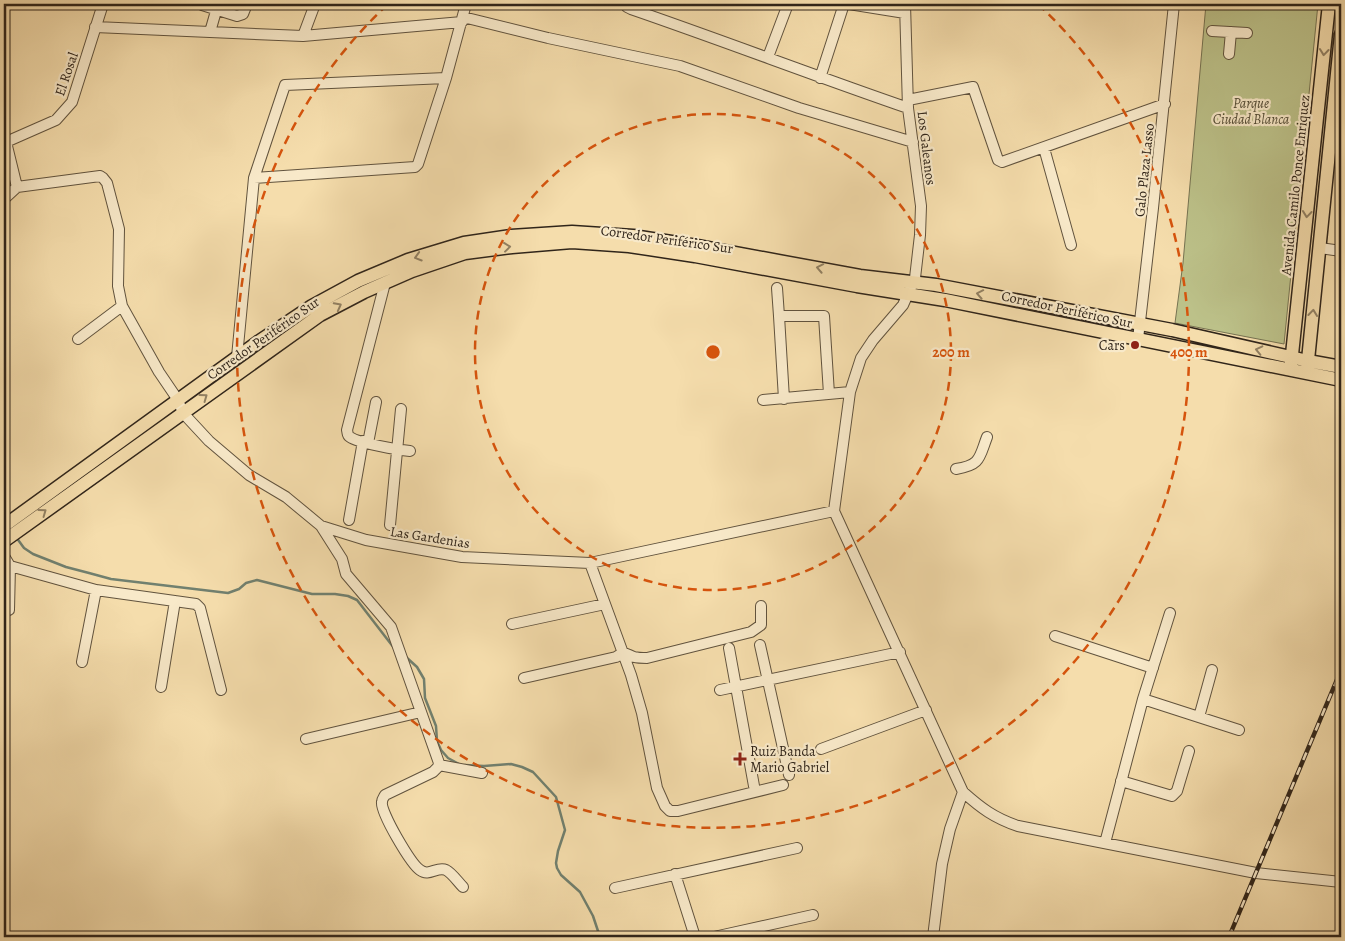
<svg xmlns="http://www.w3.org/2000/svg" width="1345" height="941" font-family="Alegreya,serif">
  <rect width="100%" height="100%" fill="#f5ddac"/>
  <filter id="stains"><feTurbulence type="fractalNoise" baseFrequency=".004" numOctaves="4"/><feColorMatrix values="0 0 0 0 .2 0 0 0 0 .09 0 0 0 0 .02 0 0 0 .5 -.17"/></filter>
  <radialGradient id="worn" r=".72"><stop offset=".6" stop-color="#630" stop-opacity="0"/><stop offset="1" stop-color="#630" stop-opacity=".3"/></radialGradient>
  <path fill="#bcc189" stroke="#767352" d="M 1206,4 L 1318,4 L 1284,344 L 1175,323 L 1183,263 Z"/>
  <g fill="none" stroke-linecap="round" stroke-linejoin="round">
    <path stroke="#71806f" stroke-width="2.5" d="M 16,537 L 24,548 L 33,554 L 66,567 L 89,573 L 111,579 L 228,593 L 239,589 L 246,583 L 257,580 L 312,594 L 335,594 L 348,596 L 357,600 L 394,648
      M 406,657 L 417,667 L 424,679 L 425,698 L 436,726 L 437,741 L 441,750 L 448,758 L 459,764
      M 465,765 L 484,766 L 511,764 L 522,767 L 533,772 L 556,797 L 565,830 L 558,851 L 556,863 L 557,868 L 561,875 L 580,892 L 593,916 L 600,937"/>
    <g stroke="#61533e" stroke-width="12">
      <path id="minor" d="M 626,4 L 627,7 L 631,9 C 724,41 815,76 908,108
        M 849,4 L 905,13
        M 905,4 L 908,108 L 921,206 L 920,235 L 915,278 L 903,305 L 873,340 L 861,358 L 850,392 L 834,511 L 963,792 L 950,829 L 942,864 L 933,937
        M 202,5 L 237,16 L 243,14 L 247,4
        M 4,6 L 8,4
        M 463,17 L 548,38 L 680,66 L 799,108 L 913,142
        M 95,27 L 210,32 L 218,4
        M 1212,31 L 1247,33
        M 210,32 L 303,36 L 462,22
        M 303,36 L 315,4
        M 1229,54 L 1231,32
        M 768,57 L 788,4
        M 820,78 L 844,4
        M 908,100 L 973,87 L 998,160 L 1002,162 L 1165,104
        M 1044,148 L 1071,245
        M 254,178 L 415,167 L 418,164 L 446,78
        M 17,187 L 100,176 L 103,178 L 107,183 L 119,229 L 118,286 L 122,306 L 159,372 L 178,400 L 183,413 L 209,441 L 249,475 L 286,497 L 321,526 L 366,540 L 462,557 L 590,563 L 834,511
        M 4,199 L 17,187 L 6,142 L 56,120 L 72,102 L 103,4
        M 1320,248 L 1341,251
        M 385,283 L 347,430 C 348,434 347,435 350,437 C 358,443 399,450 410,451
        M 777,288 L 779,316
        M 78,339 L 122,306
        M 1138,339 L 1153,208 L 1174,4
        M 237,357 L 254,178 L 285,85 L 446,78 L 466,4
        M 784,399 L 779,316 L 824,316 L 829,394
        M 763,400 L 850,392
        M 368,443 L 376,402
        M 956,469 C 981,465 979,458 987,437
        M 349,520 L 363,441
        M 390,525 L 401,409
        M 321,526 L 342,559 L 346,574 L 391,627 L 439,763 L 438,767 L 433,772 L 385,795 C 384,797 382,799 382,802 C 380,812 411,864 420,870 C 429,877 437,866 446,870 C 452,873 458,882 463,887
        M 4,556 L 10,566 L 96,590 L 196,604 L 200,608 L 221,690
        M 590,563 L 631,675 L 642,713 L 657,788 L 665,806 L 670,811 L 678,811 L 783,785
        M 9,610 L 10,566
        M 512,624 L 605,604
        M 1055,636 L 1153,668
        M 760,645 L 789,775
        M 729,648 L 754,786
        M 82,662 L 96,590
        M 524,678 L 616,657 C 625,651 626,654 634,657 C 638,658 643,658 647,658 L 751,632 L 761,625 L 761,606
        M 161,687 L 175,601
        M 720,690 L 900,652
        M 1143,699 L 1239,730
        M 1199,717 L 1212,670
        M 306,739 L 421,712
        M 821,749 L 926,710
        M 439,765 L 482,773
        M 1121,781 L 1172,796 L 1177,791 L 1189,751
        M 963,792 C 981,808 994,818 1018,826 L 1256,873 L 1341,882
        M 1105,843 L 1143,699 L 1170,613
        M 675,874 L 695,937
        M 615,888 L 797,848
        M 714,937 L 813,915"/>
    </g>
    <g stroke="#30251a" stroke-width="15">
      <path id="major" d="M 1291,364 L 1329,4
        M 1307,370 L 1341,34
        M 4,526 L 258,342 L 312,306 L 358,281 L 408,260 L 464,243 L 511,236 L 572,232 L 633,236 L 697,246 L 860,276 L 936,285 L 1172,330 L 1308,361 L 1341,367
        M 4,541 L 320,315 L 364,292 L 412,271 L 465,253 L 512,247 L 572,242 L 629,246 L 695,256 L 857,286 L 945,300 L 1341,380"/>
    </g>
    <use href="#minor" stroke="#f8e9c9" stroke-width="10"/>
    <use href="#major" stroke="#f5ddac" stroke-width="12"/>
    <g stroke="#30251a" stroke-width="4.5">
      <path id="rail" d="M 1229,937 L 1341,670"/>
    </g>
    <use href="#rail" stroke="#f8e9c9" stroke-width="2.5" stroke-dasharray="8" stroke-linecap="butt"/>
  </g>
  <defs><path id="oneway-chevron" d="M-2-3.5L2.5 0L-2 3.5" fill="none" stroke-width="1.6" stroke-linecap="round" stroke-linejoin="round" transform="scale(1.25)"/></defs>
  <g stroke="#928163">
    <use href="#oneway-chevron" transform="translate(1324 52) rotate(96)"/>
    <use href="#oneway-chevron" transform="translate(1307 214) rotate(96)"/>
    <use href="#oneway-chevron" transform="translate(507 247) rotate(-7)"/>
    <use href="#oneway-chevron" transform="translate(418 257) rotate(163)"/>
    <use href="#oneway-chevron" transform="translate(820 268) rotate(-169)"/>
    <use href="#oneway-chevron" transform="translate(980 294) rotate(-169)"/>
    <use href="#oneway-chevron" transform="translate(338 306) rotate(-28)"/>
    <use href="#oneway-chevron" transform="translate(1313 313) rotate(-84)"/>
    <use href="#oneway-chevron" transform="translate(1259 350) rotate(-167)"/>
    <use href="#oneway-chevron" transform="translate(204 397) rotate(-36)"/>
    <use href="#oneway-chevron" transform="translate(43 512) rotate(-36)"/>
  </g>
  <g fill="none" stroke="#d6540d" stroke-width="2.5" stroke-dasharray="9 6">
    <circle cx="713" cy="352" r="238"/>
    <path d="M1038 4A476 476 0 1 1 388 4"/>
  </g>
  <g fill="#8f2418" stroke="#f8e9c9" stroke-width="2">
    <circle cx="1135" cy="345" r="5"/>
    <path d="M737.5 751.5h5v5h5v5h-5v5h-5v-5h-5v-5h5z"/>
  </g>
  <g text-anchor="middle" stroke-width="4.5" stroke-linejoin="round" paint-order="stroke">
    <g font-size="14" fill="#30251a" stroke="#f8e9c9">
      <text transform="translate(66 74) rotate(-71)" y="5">El Rosal</text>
      <text transform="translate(927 148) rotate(83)" y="5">Los Galeanos</text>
      <text transform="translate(1144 170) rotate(-84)" y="5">Galo Plaza Lasso</text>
      <text transform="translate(1295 185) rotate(-84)" y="5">Avenida Camilo Ponce Enriquez</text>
      <text transform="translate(667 239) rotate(8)" y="5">Corredor Periférico Sur</text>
      <text transform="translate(1067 309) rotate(12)" y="5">Corredor Periférico Sur</text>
      <text transform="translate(263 338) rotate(-35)" y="5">Corredor Periférico Sur</text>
      <text transform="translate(430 537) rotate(9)" y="5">Las Gardenias</text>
    </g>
    <g font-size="14" font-style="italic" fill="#534c36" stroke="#f8e9c9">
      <text x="1251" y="108">Parque<tspan x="1251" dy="16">Ciudad Blanca</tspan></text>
    </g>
    <g font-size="14" fill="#30251a" stroke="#f8e9c9" text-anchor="end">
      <text x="1125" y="350">Cars</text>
      <text x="750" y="756" text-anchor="start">Ruiz Banda<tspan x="750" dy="16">Mario Gabriel</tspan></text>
    </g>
  </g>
  <circle cx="713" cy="352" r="8" fill="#d6540d" stroke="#f8e9c9" stroke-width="2.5"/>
  <g font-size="15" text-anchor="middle" font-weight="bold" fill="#d6540d" stroke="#f8e9c9" stroke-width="4.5" stroke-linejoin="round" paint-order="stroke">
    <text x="951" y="357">200 m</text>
    <text x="1189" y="357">400 m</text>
  </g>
  <rect width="1345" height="941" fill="none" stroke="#f5ddac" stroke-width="20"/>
  <rect x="5" y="5" width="1335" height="931" fill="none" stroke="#30251a" stroke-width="2.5"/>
  <rect x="10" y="10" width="1325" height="921" fill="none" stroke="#30251a"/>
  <rect width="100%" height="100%" filter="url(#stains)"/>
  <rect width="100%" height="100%" fill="url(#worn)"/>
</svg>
